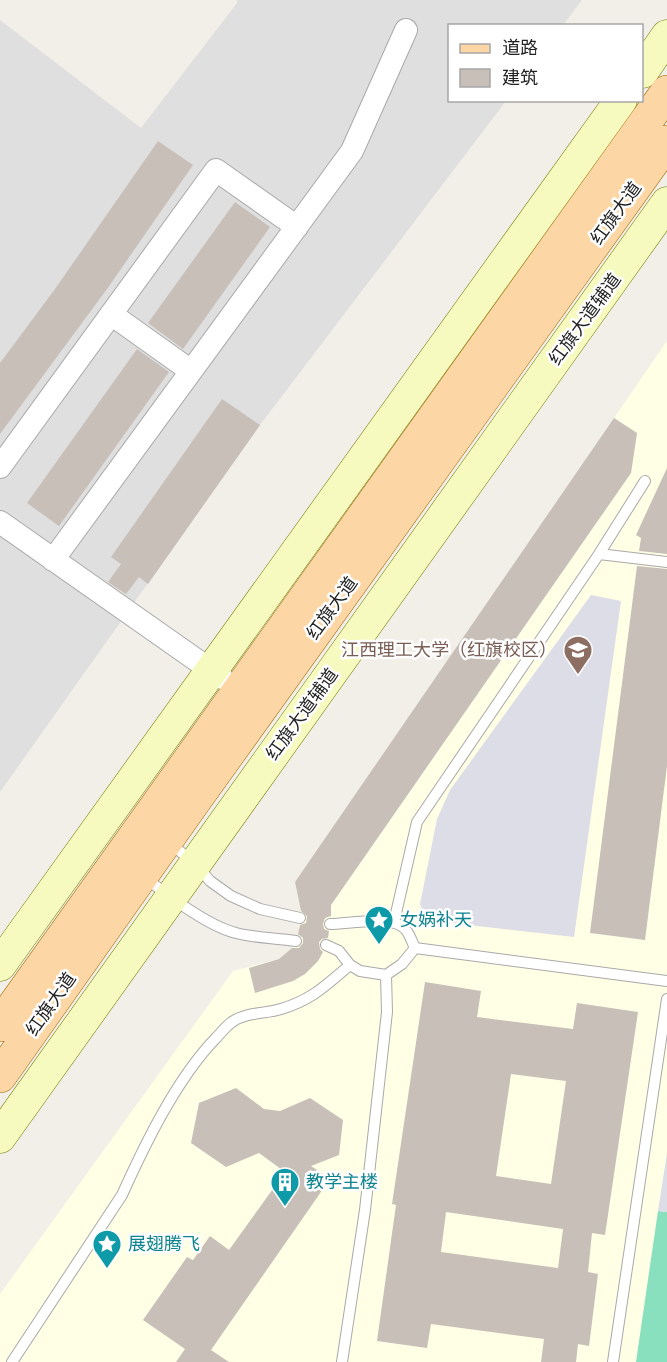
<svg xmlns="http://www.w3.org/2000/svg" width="667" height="1362" font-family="'Varela Round','Noto Sans SC',sans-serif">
  <rect width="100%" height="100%" fill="#f2efe9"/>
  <path fill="#e0dfdf" d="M 237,0 L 582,0 L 563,25 L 450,26 L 450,100 L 506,101 L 260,425 L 0,792 L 0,20 L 141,128 L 237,3 Z"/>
  <path fill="#ffffe5" d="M 667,341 L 667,1362 L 0,1362 L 0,1294 L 233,971 L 279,959 L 292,948 L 298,937 L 301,911 L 295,882 L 327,880 L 332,904 L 631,473 L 637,433 L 614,418 Z"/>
  <path fill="#88e0be" d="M 658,1211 L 667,1212 L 667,1362 L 636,1362 Z"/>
  <path fill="#dddde8" d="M 591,595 L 621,601 L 574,937 L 443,922 L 431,917 L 423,912 L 420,904 L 437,819 L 450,790 Z
    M 667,1153 L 667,1212 L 658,1211 Z"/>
  <path fill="#c7bfb8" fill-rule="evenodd" d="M 158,141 L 193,165 L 107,289 L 0,434 L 0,363 L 55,289 Z
    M 235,202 L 270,227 L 183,349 L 148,323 Z
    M 137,349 L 169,372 L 59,526 L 27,503 Z
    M 222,399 L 260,425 L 148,584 L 139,577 L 126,594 L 108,582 L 121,564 L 111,557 Z
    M 614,418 L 637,433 L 631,473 L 331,905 L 331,916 L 325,918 L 323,924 L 324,929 L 329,931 L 328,938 L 322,939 L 319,942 L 320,949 L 323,952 L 318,961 L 305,974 L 293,981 L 255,993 L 249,968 L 279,959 L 292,948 L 299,948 L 303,943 L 303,938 L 298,934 L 300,925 L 306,923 L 307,916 L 301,911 L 295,882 Z
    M 667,468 L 667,554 L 639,551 L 641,538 L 636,535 Z
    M 637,566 L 667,569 L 667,766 L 645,940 L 590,933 Z
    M 425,982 L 481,991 L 477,1017 L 573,1029 L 577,1003 L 638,1012 L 605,1235 L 592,1233 L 588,1272 L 598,1274 L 589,1346 L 578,1344 L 576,1362 L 541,1362 L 544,1339 L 431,1324 L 427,1348 L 377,1341 L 396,1205 L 392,1204 ZM 511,1074 L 566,1081 L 551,1184 L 496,1176 ZM 446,1212 L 563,1229 L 558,1268 L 441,1252 Z
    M 236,1088 L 264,1109 L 280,1111 L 310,1098 L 343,1120 L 339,1155 L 311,1166 L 330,1179 L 211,1350 L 229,1362 L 176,1362 L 185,1349 L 143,1320 L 187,1257 L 193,1260 L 210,1236 L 229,1250 L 285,1172 L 259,1153 L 226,1167 L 191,1143 L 199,1103 Z"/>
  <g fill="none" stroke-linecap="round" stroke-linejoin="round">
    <g stroke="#a9a9a9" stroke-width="12">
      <path id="service" d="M 599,554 L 667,562
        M 169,843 L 195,863 L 210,881 L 231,896 L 260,909 L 300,918
        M 144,877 C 168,895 207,926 236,933 C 255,938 276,938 296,941
        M 394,922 L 417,822 L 599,554 L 645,481
        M 330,924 C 349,924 394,914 406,930 C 410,935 412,942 415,948
        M 326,945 L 339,951 L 350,965 L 360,971 L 386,975 L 402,964 L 415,948
        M 415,948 L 667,981
        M 12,1362 L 122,1195 C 145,1144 177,1078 216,1038 C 221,1033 226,1026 232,1022 C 246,1012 265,1014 281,1009 C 312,1000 326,985 350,965
        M 342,1362 L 365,1210 L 387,1012 L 386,975
        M 613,1362 L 667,999"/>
    </g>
    <g stroke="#a9a9a9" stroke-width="24">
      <path id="minor" d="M 111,314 L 191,371
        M 0,467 L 216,170 L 297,227
        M 0,522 L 222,678
        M 53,560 L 352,151 L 406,30"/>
    </g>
    <g stroke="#707d05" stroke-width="33">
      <path id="secondary" d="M 642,72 L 667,36
        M 0,965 L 621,100
        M 0,1137 L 667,203"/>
    </g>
    <g stroke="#a06b00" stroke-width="34">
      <path id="primary" d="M 0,1025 L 667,92
        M 0,1076 L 195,800 L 667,142"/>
    </g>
    <use href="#service" stroke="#fff" stroke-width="10"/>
    <use href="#minor" stroke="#fff" stroke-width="22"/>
    <use href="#secondary" stroke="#f7fabf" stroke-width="32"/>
    <use href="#primary" stroke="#fcd6a4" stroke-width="33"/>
  </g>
  <defs>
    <g id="university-pin" transform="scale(1.5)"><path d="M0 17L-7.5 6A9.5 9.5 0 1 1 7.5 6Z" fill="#8d6e63" stroke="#fff"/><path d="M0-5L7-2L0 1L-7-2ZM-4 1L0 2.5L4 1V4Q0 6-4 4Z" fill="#fff"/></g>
    <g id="sight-pin" transform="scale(1.5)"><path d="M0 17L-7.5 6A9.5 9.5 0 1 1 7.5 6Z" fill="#0f9aa8" stroke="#fff"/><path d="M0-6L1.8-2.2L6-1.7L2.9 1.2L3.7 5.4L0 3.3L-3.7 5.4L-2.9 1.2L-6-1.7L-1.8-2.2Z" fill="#fff"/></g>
    <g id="building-pin" transform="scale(1.5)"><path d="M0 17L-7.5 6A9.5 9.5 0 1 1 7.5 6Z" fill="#0f9aa8" stroke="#fff"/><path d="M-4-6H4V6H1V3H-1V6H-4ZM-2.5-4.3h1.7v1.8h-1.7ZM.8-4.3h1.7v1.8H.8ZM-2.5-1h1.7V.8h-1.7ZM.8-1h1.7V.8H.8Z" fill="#fff"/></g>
  </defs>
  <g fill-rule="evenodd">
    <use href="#university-pin" x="578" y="650"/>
    <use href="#sight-pin" x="379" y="920"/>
    <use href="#building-pin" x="285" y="1182"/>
    <use href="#sight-pin" x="107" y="1244"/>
  </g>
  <g text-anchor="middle" stroke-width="5" stroke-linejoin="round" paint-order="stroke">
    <g font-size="18" fill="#222" stroke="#fff">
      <text transform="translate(616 213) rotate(-54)" y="6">红旗大道</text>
      <text transform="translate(585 319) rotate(-54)" y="6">红旗大道辅道</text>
      <text transform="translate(332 608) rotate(-54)" y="6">红旗大道</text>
      <text transform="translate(302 714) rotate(-54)" y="6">红旗大道辅道</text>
      <text transform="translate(51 1004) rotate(-55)" y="6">红旗大道</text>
    </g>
    <g font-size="18" fill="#785e54" stroke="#fff" text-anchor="end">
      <text x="557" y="656">江西理工大学（红旗校区）</text>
    </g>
    <g font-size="18" fill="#0d838f" stroke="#fff" text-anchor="start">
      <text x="400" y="926">女娲补天</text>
      <text x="306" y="1188">教学主楼</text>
      <text x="128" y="1250">展翅腾飞</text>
    </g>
  </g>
  <rect x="448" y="24" width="195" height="78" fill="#ffffff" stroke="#a7a7a7" stroke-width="1.5"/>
  <rect x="460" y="44" width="30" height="9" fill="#fcd6a4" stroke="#a7a7a7" stroke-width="1.5"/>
  <text x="502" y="54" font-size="18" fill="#222222">道路</text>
  <rect x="460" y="69" width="30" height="18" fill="#c7bfb8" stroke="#a7a7a7" stroke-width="1.5"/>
  <text x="502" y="84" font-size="18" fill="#222222">建筑</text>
</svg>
